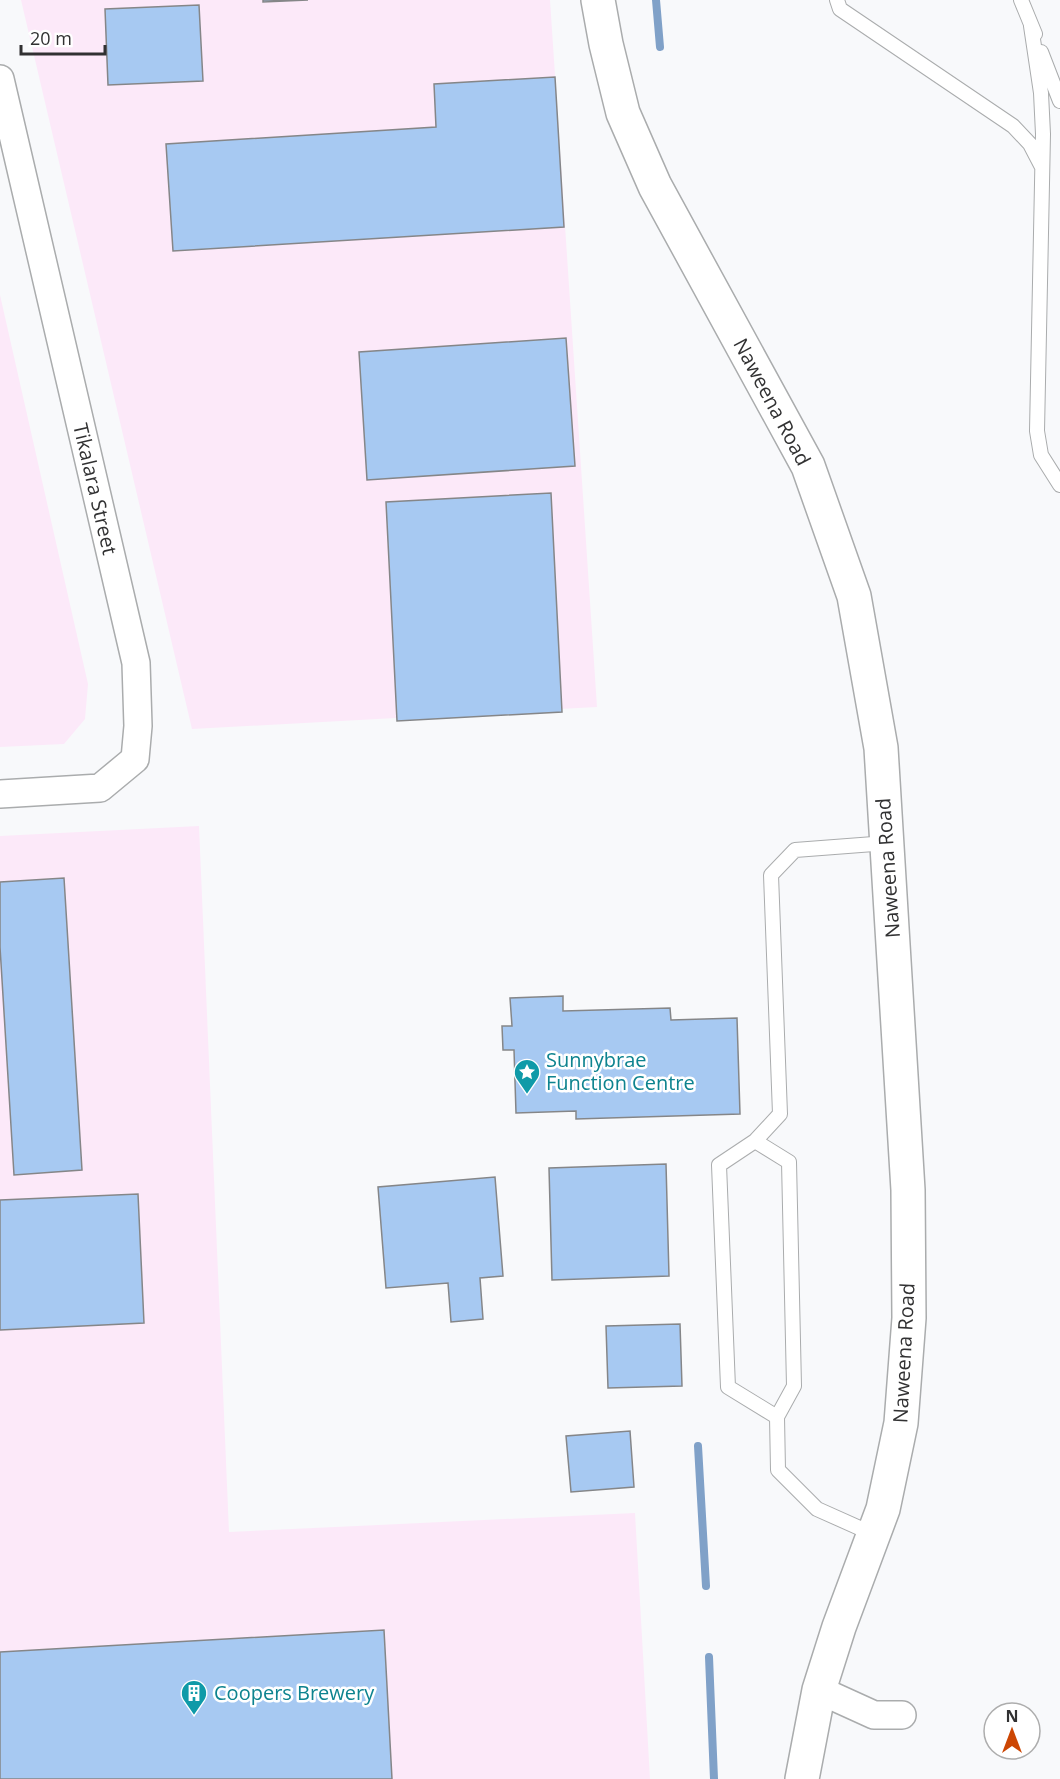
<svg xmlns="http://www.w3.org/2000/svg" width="1060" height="1779" font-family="'Open Sans',sans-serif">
  <rect width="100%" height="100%" fill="#f8f9fb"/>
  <path fill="#fce9f9" d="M 21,0 L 550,0 L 597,707 L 192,729 Z
    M 0,295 L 88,684 L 85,719 L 64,744 L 0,747 Z
    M 199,826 L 229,1532 L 635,1513 L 650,1779 L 0,1779 L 0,836 Z"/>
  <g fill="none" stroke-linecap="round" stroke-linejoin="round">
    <path stroke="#80a1c8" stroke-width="8" d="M 656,0 L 660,47
      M 698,1446 L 706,1586
      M 709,1657 L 714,1779"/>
  </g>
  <path fill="#a7c9f2" stroke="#858688" stroke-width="1.5" d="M 263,0 L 308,0 L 263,2 Z
    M 199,5 L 203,81 L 108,85 L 105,9 Z
    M 555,77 L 564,227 L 173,251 L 166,144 L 436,127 L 434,84 Z
    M 566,338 L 575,466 L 367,480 L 359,352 Z
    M 551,493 L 562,712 L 397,721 L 386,502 Z
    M 64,878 L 82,1170 L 14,1175 L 0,947 L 0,882 Z
    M 563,996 L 563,1011 L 670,1008 L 671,1020 L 737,1018 L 740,1114 L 576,1119 L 576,1111 L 516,1113 L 514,1050 L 503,1050 L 502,1026 L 512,1026 L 510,998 Z
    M 666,1164 L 669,1276 L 552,1280 L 549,1168 Z
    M 495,1177 L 503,1276 L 480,1278 L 483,1319 L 451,1322 L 448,1283 L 386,1288 L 378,1187 Z
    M 138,1194 L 144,1323 L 0,1330 L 0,1200 Z
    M 680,1324 L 682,1386 L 608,1388 L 606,1326 Z
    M 630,1431 L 634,1487 L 571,1492 L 566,1436 Z
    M 384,1630 L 392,1779 L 0,1779 L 0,1652 Z"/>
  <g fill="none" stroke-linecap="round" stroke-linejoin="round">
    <g stroke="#aaacad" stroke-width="16">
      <path id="lane" d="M 837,0 L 840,9 L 1013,126 L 1030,144 L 1042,167
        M 1021,0 L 1035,34
        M 1031,26 L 1041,93 L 1043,134 L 1037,431 L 1041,455 L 1060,485
        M 1041,52 L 1060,101
        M 755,1141 L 780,1114 L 771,875 L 795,850 L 887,843
        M 777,1417 L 794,1386 L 789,1162 L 755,1141 L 719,1165 L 728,1387 L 777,1417 L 778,1470 L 817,1509 L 873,1534"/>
    </g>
    <g stroke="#aaacad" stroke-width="30">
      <path id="street" d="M 0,79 L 136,663 L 138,726 L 135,759 L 100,788 L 0,794
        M 819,1690 L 874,1715 L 902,1715"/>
    </g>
    <g stroke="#aaacad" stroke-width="36">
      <path id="secondary" d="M 598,0 L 606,44 L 623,113 L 655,186 L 808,466 L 854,596 L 881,748 L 908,1190 L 909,1318 L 901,1423 L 883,1509 L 839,1627 L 819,1690 L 802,1779"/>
    </g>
    <use href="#lane" stroke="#fff" stroke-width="14"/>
    <use href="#street" stroke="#fff" stroke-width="27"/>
    <use href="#secondary" stroke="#fff" stroke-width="33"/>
  </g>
  <defs>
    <g id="sight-pin" transform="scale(1.35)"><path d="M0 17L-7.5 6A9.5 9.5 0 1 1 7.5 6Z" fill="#0f9aa8" stroke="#fff"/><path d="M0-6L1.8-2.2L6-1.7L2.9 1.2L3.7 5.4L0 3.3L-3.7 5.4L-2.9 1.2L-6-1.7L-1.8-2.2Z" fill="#fff"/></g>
    <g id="building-pin" transform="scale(1.35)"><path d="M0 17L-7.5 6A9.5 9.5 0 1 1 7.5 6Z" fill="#0f9aa8" stroke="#fff"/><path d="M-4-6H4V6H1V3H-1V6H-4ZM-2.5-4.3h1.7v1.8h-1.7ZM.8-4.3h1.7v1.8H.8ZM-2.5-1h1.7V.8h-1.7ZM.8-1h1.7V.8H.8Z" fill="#fff"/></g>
  </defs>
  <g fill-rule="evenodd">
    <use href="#sight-pin" x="527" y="1072"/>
    <use href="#building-pin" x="194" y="1693"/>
  </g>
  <g text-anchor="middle" stroke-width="5" stroke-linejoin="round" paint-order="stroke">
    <g font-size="20" fill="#313132" stroke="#fff">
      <text transform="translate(772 402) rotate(62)" y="7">Naweena Road</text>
      <text transform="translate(95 489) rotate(77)" y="7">Tikalara Street</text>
      <text transform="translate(888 868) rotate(-94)" y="7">Naweena Road</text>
      <text transform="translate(904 1353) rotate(-87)" y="7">Naweena Road</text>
    </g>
    <g font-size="20" fill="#0d838f" stroke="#fff" text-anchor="start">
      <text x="546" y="1067">Sunnybrae<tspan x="546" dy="23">Function Centre</tspan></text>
      <text x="214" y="1700">Coopers Brewery</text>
    </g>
  </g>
  <g transform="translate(1012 1731)"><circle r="28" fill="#ffffff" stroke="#adadad" stroke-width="1.5"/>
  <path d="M0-4.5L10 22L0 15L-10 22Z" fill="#cc4603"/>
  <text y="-9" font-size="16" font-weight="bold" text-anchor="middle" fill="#313132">N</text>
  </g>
  <path d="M21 45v9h84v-9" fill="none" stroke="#313132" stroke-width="3"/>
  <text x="30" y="45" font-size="18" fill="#313132" stroke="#ffffff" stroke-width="4.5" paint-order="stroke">20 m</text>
</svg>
